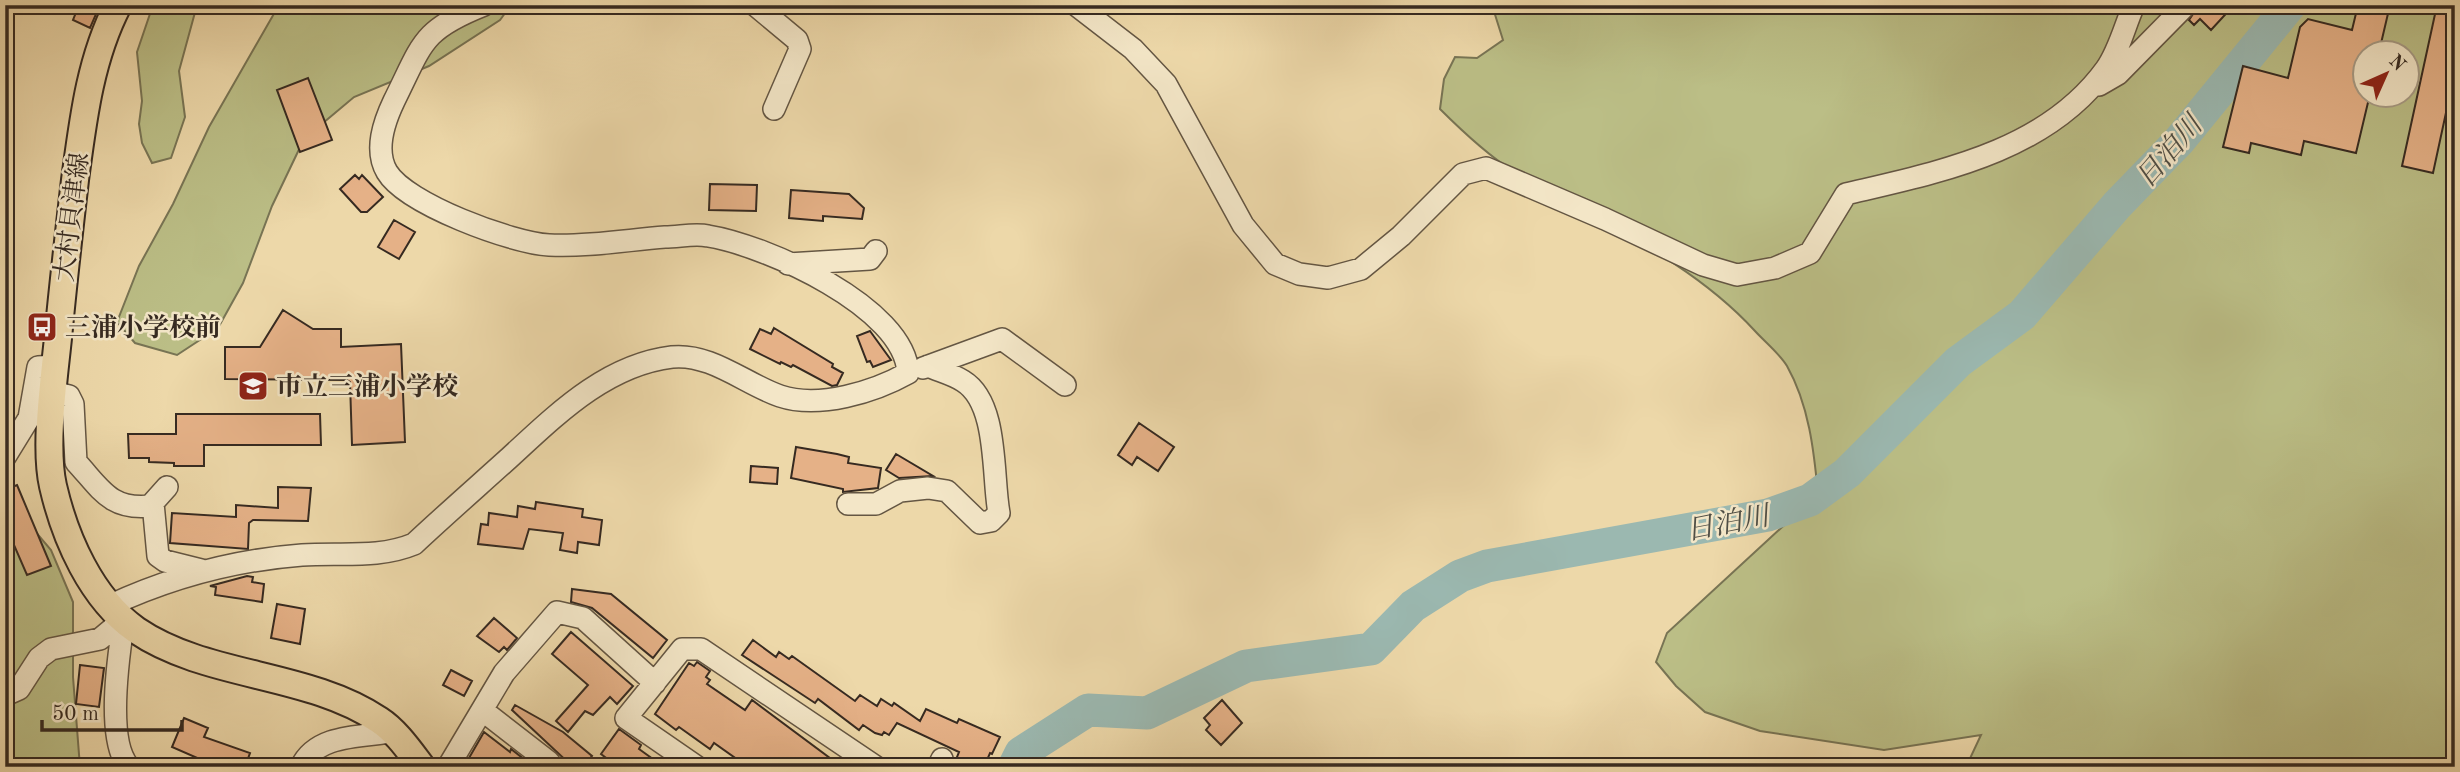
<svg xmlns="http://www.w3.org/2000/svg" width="2460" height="772" font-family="'Old Standard TT','Noto Serif JP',serif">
  <rect width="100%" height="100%" fill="#edd8a9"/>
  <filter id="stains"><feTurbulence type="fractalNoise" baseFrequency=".00286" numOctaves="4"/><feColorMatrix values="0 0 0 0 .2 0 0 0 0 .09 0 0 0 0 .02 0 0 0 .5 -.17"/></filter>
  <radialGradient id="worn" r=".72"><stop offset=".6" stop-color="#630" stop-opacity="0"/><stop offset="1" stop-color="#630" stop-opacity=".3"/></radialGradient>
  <path fill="#bbbe86" stroke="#787454" stroke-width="2" fill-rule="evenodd" d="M 153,5 L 197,5 L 179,71 L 185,117 L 171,158 L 152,163 L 142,143 L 139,124 L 142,101 L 137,52 Z
    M 279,5 L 511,5 L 500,20 L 429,66 L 354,97 L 304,139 L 272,206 L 243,283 L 218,328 L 177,355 L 135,343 L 117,322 L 139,266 L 173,204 L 209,127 Z
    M 1492,5 L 2455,5 L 2455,767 L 1966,767 L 1981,735 L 1884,750 L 1760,731 L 1705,712 L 1676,686 L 1656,662 L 1667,633 L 1818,494 C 1814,451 1809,405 1787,366 C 1780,354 1765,342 1755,331 C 1687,257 1596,222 1513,171 C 1486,154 1462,131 1440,109 L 1444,79 L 1455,57 L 1477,58 L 1503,40 ZM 2366,52 L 2408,52 L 2408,94 L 2366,94 Z
    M 5,512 L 29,524 L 51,550 L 73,602 L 73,677 L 80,767 L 5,767 Z"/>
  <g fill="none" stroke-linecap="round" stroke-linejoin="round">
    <path stroke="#9bb8b0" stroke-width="33" d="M 1014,767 L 1021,753 L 1088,710 L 1147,713 L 1246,666 L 1371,649 L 1413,606 L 1460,576 L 1487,566 L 1768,515 L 1810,500 L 1847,473 L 1958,362 L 2022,315 L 2117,205 L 2179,141 L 2290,5"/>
  </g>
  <path fill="#e5b187" stroke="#362a21" stroke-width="2" d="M 79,5 L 100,5 L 90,28 L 73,20 Z
    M 2199,5 L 2234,5 L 2211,30 L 2200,19 L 2194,25 L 2189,20 Z
    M 2358,5 L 2390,5 L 2379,52 L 2365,52 L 2365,94 L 2370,94 L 2356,153 L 2304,141 L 2301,155 L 2251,143 L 2249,153 L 2223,147 L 2243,66 L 2288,78 L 2300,27 L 2308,19 L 2352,30 Z
    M 2437,5 L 2455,5 L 2455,71 L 2433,173 L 2402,166 Z
    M 308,78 L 332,140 L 300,152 L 277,90 Z
    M 355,175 L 359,179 L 362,175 L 383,197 L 367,212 L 361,212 L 340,189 Z
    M 710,184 L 757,185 L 756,211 L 709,210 Z
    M 791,190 L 849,194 L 864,208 L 862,219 L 823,216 L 823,221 L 789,218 Z
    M 394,220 L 415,232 L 399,259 L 378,247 Z
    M 283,310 L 313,329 L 341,329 L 341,347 L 401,344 L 405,442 L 352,445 L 350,382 L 347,380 L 225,379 L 225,347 L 260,347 Z
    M 774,328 L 833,364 L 832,367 L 843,373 L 837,385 L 832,386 L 793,365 L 791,367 L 781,362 L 780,364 L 750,349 L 760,329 L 771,334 Z
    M 870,331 L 891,360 L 873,367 L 870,361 L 867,362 L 857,336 Z
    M 176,414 L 320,414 L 321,445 L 204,445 L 204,466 L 174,466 L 174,463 L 149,462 L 149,458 L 129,458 L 128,434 L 176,434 Z
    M 1139,423 L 1174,447 L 1158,471 L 1137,457 L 1132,465 L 1118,455 Z
    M 796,447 L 837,454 L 849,457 L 848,463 L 881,468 L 878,488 L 843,492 L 843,489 L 791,478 Z
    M 896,454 L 933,476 L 899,478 L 886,470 Z
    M 751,466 L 778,468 L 777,484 L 750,482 Z
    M 17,485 L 51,566 L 27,575 L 11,538 L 5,541 L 5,490 Z
    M 278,487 L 311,488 L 308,521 L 253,520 L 249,523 L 248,549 L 170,543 L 172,513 L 236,517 L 236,505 L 278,508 Z
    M 536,502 L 583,509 L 582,517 L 602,520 L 599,545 L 578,542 L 577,553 L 560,550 L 563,533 L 529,529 L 523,549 L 478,544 L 481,524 L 488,525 L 489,513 L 517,517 L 518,506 L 535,509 Z
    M 247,576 L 253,577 L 252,582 L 264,584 L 262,602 L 215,595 L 216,587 L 210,586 Z
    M 572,589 L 611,594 L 667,640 L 653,658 L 592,608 L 571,602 Z
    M 277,604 L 305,609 L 300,644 L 271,638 Z
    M 494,618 L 517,638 L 507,650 L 504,647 L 499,652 L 477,636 Z
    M 571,632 L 633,686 L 617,704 L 610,697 L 593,715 L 585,711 L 568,732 L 556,721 L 588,685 L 552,654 Z
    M 753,640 L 776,657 L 779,652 L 789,659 L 792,656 L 855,701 L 860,695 L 877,706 L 881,699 L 892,706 L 894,703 L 920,721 L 926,709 L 957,723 L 959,719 L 1000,737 L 992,754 L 990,753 L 984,767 L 953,767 L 959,752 L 897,723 L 889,735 L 884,732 L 882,735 L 875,733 L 863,725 L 859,730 L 818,699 L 815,703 L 742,655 Z
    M 697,662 L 710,671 L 706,677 L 710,680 L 707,684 L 745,710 L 752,700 L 842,767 L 748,767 L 714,743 L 710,749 L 679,727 L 676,730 L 655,714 L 689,663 L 694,666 Z
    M 80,665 L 104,668 L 99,707 L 76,704 Z
    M 451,670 L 472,681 L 464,696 L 443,685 Z
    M 1222,700 L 1242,723 L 1221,745 L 1206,730 L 1210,725 L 1204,718 Z
    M 515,705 L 563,732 L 592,756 L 583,767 L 573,767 L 512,710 Z
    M 184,718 L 208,728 L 204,737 L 250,753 L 245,767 L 199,767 L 202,760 L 172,747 Z
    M 619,729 L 641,745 L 639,749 L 664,767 L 633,767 L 624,759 L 618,767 L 601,754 Z
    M 484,732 L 510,752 L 511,749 L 534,767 L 480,767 L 469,758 Z"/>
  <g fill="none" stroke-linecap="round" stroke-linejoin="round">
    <g stroke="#645643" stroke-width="24">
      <path id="minor" d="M 755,5 L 797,40 L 800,49 L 774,109
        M 1076,5 L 1133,49 L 1166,84 L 1243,225 L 1275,264 L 1299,274 L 1328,278 L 1361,269 L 1401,236 L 1463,174 L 1486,168 L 1605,219 L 1703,265 L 1737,275 L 1775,268 L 1810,253 L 1846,194 C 1939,172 2046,152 2106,69 C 2119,51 2125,25 2134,5
        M 2099,85 L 2118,74 L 2186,5
        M 788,264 L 870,259 L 876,251
        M 923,368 L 1002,339 L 1065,385
        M 52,392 L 69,396 L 73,404 L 76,462 C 101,489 110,510 150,506 L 167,487
        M 5,457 L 29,418 L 38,367 L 55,366
        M 153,503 L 158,556 L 165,561 L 201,570
        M 848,504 L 876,504 L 900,491 L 928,488 L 947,491 L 980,523 L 991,521 L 999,513 C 992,477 999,403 963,381 C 952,374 939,371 928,366
        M 109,606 C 169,578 236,560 302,555 C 340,552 378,559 414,544 C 445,515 477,487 508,459 C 555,416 605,365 672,357 C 711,353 745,384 780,396 C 819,409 874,392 908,373 C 905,307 765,245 708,236 C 695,233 679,237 665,237 C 627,240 587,247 549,245 C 512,243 406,204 387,172 C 374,150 384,122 394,101 C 423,43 421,30 484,5
        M 124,619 C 119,652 105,740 129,767
        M 5,691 L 10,693 L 19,689 L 39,658 L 51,649 L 100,639 L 124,619
        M 482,710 L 549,762
        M 301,767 C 316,734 361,737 392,732
        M 448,767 L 504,673 L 557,612 L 583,618 L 655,683
        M 697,767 L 626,718 L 682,649 L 701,649 L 876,767
        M 938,767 L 942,759"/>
    </g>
    <g stroke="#362a21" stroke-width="30">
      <path id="major" d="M 118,5 C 90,59 83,120 75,180 C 69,232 63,285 58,338 C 54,378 44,447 53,486 C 65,538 91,598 136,630 C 206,678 308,672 379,720 C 396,731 409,750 422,767"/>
    </g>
    <use href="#minor" stroke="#f3e6c7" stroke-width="21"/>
    <use href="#major" stroke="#edd8a9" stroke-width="26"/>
  </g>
  <defs>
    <g id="bus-square" transform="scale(1.575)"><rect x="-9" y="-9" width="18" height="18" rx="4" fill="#8f2418" stroke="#f3e6c7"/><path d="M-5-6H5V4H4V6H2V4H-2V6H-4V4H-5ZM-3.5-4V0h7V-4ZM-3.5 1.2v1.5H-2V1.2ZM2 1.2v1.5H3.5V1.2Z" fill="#fff"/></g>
    <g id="school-square" transform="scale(1.575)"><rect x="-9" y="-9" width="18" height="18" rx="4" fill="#8f2418" stroke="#f3e6c7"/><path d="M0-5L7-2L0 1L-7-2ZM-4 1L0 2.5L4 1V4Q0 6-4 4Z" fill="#fff"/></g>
  </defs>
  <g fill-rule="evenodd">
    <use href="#bus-square" x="42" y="327"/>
    <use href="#school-square" x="253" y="386"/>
  </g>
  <g text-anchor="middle" stroke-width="5" stroke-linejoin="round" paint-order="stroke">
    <g font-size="26" fill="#362a21" stroke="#f3e6c7">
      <text transform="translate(71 217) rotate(-83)" y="9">大村貝津線</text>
    </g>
    <g font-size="26" font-weight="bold" fill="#362a21" stroke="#f3e6c7" text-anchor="start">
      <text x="65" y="336">三浦小学校前</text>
      <text x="276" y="395">市立三浦小学校</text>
    </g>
    <g font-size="28" font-style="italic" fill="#4f4e45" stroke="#f3e6c7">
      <text transform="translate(2168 151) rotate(-49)" y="10">日泊川</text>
      <text transform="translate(1727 522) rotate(-11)" y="10">日泊川</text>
    </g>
  </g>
  <rect width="2460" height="772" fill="none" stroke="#edd8a9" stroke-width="28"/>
  <rect x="7" y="7" width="2446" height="758" fill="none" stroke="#362a21" stroke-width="3.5"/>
  <rect x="14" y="14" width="2432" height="744" fill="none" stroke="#362a21" stroke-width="2"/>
  <g transform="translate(2386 74) rotate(45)"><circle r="33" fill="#f3e6c7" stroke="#a79b85" stroke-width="2"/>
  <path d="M0-5L12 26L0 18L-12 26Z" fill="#8f2418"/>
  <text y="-10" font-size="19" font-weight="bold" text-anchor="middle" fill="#362a21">N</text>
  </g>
  <path d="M42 720v10h140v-10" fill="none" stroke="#362a21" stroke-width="3.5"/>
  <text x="52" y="720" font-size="21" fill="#362a21" stroke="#f3e6c7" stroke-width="5" paint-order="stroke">50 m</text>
  <rect width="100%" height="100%" filter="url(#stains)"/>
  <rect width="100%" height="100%" fill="url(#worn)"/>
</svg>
